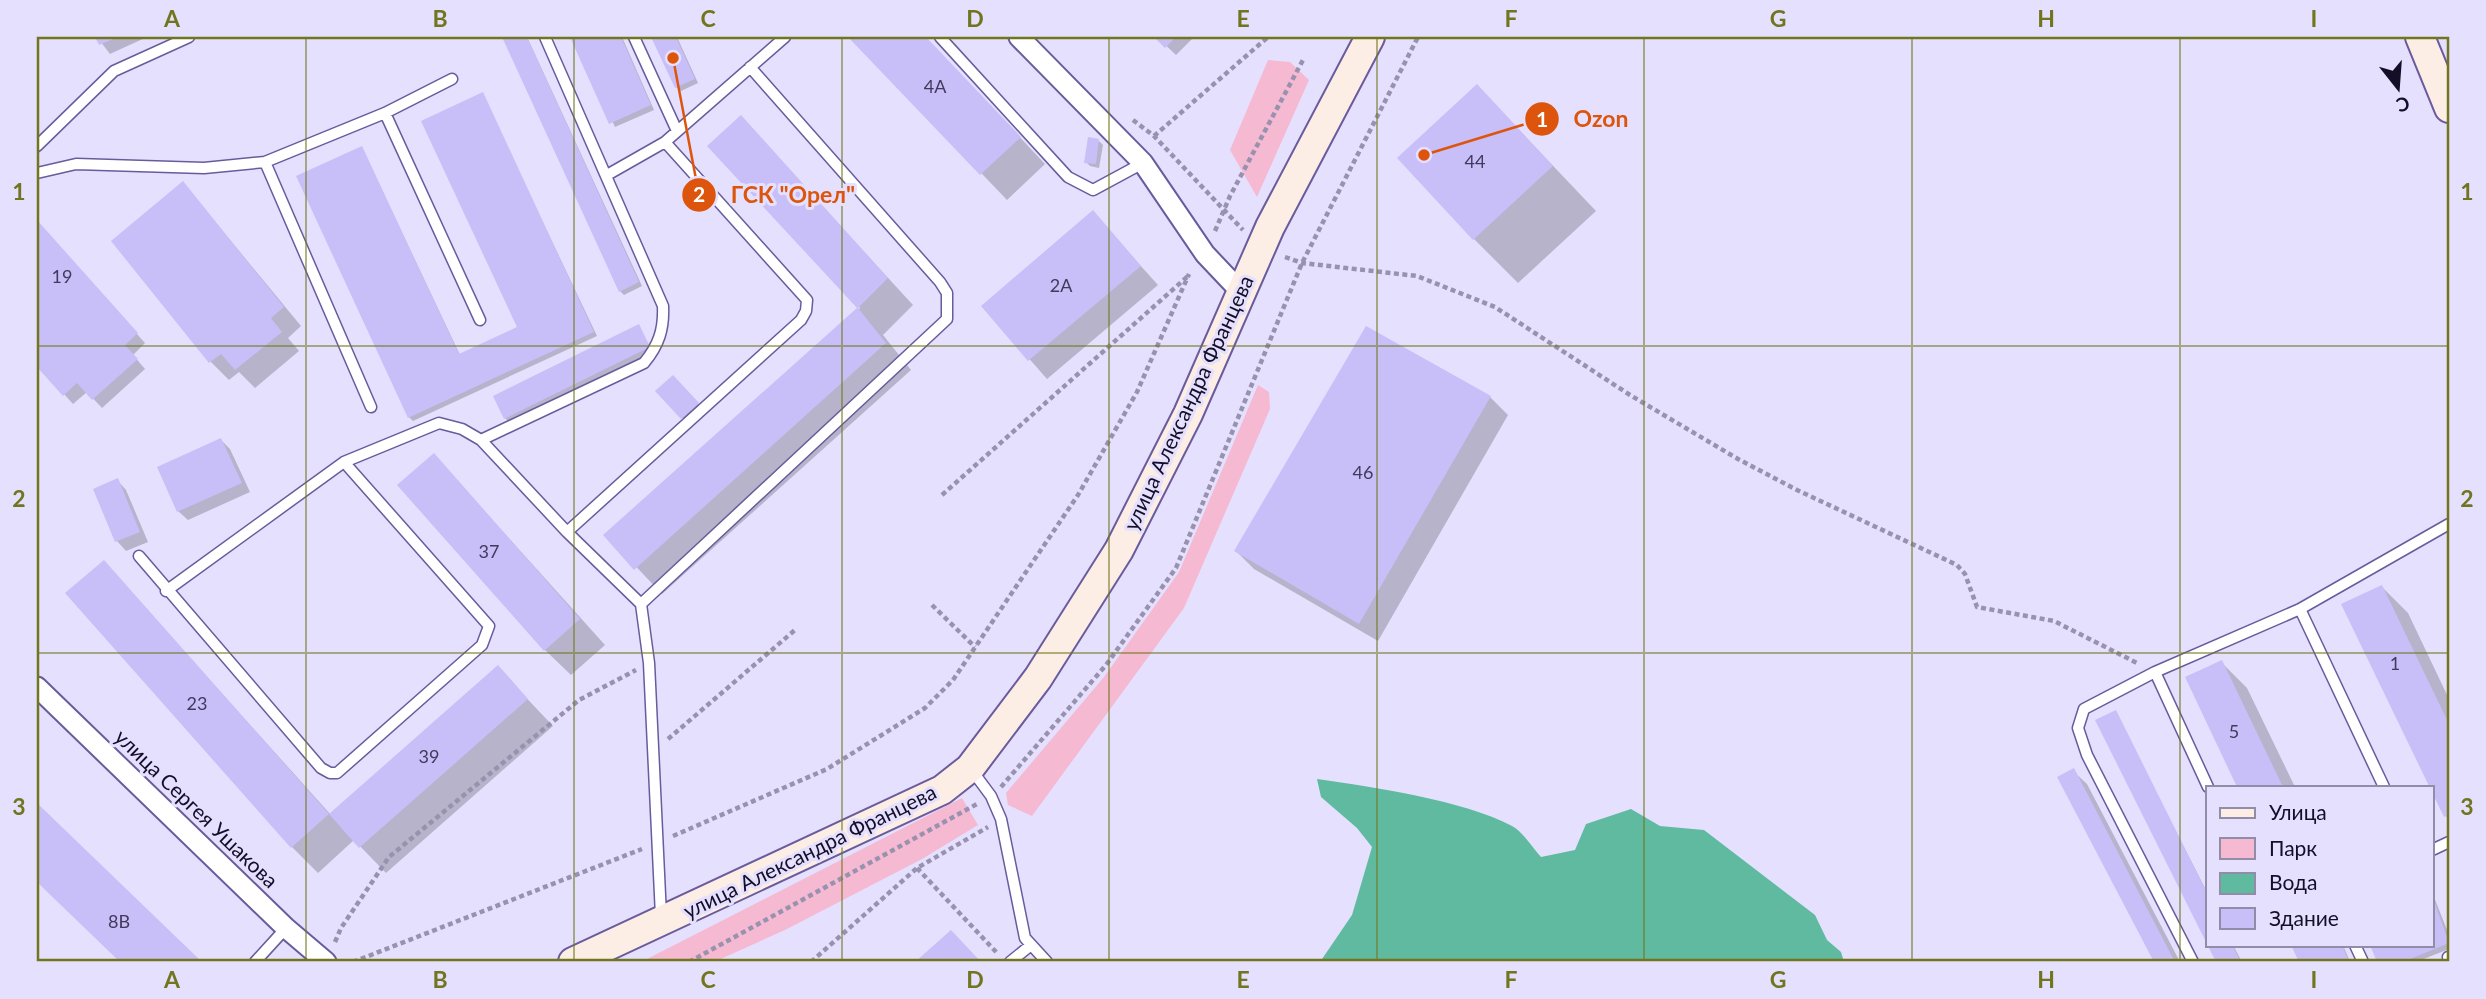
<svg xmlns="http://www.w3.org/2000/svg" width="2486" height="999" font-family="Lato,sans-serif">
  <rect width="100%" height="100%" fill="#e4e0fe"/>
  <path fill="#f6b9d2" d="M 1268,60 L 1290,62 L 1309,80 L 1257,197 L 1230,150 Z
    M 1258,385 L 1269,392 L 1270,409 L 1184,608 L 1032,816 L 1008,805 L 1006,793 L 1104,677 L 1179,572 Z
    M 962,798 L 978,825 L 922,859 L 785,930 L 714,962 L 641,962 Z"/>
  <path fill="#5fbaa0" d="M 1317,779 C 1372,787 1463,800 1512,826 C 1523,832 1533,848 1541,857 L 1575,850 L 1586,824 L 1631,809 L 1660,826 L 1704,830 L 1815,915 L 1827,940 L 1841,952 L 1844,962 L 1320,962 L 1352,915 L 1372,847 L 1357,828 L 1321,797 Z"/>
  <path fill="#0003" d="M 97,37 L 147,37 L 110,54 Z
    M 504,37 L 527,37 L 642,286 L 624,295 L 620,291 Z
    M 572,37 L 622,37 L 654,110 L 615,127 Z
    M 653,37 L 677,37 L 698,83 L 681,91 L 676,87 Z
    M 851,37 L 925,37 L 1045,164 L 1007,200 Z
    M 1157,37 L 1194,37 L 1176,55 Z
    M 1477,86 L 1596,211 L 1518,283 L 1474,239 Z
    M 482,94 L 597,336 L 413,421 L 409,417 L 362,148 L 460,355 L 519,328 Z
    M 741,118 L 913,305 L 883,335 L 911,370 L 662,594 L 606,535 L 860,308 L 710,146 Z
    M 1099,141 L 1103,145 L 1099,168 L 1090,166 L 1086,162 Z
    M 183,183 L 301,326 L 288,338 L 299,351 L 255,388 L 239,372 L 229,380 L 211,362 L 113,241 Z
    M 1093,213 L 1158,285 L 1047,379 L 983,306 Z
    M 37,222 L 145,343 L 133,355 L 145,369 L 102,408 L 87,392 L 73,404 L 37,364 Z
    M 638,326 L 653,352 L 509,422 L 505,418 Z
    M 673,377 L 702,408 L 686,422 L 658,391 Z
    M 1490,397 L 1508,415 L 1378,641 L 1254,569 L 1236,551 Z
    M 221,440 L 230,449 L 250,492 L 188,520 L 178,511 Z
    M 434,455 L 605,645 L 571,675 L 545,650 Z
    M 117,480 L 126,490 L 148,542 L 126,551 L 117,541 L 95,489 Z
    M 104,562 L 331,815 L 498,668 L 553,726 L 386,873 L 354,840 L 318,873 L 292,847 Z
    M 2382,587 L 2408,613 L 2449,699 L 2449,820 L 2445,815 Z
    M 2221,662 L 2247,688 L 2295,787 L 2239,787 L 2187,678 Z
    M 2115,712 L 2208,894 L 2208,943 Z
    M 2073,771 L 2087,784 L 2180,962 L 2156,962 L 2059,778 Z
    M 37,806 L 199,962 L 122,962 L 37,880 Z
    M 2432,892 L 2449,935 L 2449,949 L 2416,962 L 2379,962 L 2372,945 L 2432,945 Z
    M 2209,945 L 2233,945 L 2242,962 L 2217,962 Z
    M 2293,945 L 2343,945 L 2350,962 L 2301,962 Z"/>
  <path fill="#c8bef8" d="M 95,37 L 118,37 L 99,45 Z
    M 502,37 L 527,37 L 639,282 L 619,292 Z
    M 570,37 L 621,37 L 651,105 L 609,124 Z
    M 651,37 L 676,37 L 695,79 L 675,88 Z
    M 848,37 L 926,37 L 1021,137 L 980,175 Z
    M 1154,37 L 1176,37 L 1165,48 Z
    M 1477,84 L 1553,166 L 1473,240 L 1397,158 Z
    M 483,92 L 594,332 L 408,418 L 296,176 L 362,146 L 459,354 L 517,327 L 421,121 Z
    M 741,115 L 888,278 L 858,308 L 886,343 L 634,570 L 603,535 L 857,308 L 707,146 Z
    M 1088,137 L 1099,139 L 1096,164 L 1084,163 Z
    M 183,181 L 284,307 L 271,318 L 282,332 L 235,370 L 221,354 L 209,363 L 111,241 Z
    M 1093,210 L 1141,266 L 1028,361 L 981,306 Z
    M 37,220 L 138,333 L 125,345 L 138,359 L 92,400 L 77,383 L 63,396 L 37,367 Z
    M 639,324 L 650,347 L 504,419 L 493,396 Z
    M 1366,326 L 1491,396 L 1359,624 L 1234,551 Z
    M 673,375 L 699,403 L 681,419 L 655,391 Z
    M 221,438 L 242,483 L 177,512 L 157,467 Z
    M 434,453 L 580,619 L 544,651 L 397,485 Z
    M 118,478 L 140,532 L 115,542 L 93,489 Z
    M 104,560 L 329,814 L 291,848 L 65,593 Z
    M 2382,585 L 2449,724 L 2449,814 L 2444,817 L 2341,604 Z
    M 2222,660 L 2283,787 L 2237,787 L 2185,677 Z
    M 498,665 L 528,699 L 359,848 L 329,814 Z
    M 2116,710 L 2208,895 L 2208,945 L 2232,945 L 2241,962 L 2216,962 L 2095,720 Z
    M 2074,768 L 2175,962 L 2154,962 L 2057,777 Z
    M 37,803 L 202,962 L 120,962 L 37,882 Z
    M 2432,895 L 2449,943 L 2403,962 L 2377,962 L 2370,945 L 2432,945 Z
    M 951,930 L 981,962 L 915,962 Z
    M 2291,945 L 2342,945 L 2349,962 L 2299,962 Z"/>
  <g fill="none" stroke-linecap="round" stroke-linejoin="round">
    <g stroke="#695b9c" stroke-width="13">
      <path id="lane" d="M 634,37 L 677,131
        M 940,37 L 1068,177 L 1093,190 L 1143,163
        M 385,113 L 480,320
        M 37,146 L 114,71 L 189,37
        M 265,162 L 371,407
        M 37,173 L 76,164 L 204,168 L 265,162 L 385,113 L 452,79
        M 607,175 L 665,142
        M 481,440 L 644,363 C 659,345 664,329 663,306 L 545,37
        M 567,532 L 801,320 L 806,311 L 807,300 L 665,142 L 785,37
        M 139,556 L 321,768 L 330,773 L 337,773 L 482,645 L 489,626 L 344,462
        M 166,591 L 344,462 L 439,423 L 462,429 L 481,440 L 567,532 L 641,604 L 649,663 L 661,916
        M 641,604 L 947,319 L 947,293 L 940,282 L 750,67
        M 2300,609 L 2384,787
        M 2155,672 L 2208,787
        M 971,769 L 991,796 L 1001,819 L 1025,938 L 1047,962
        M 2432,850 L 2449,842
        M 2355,945 L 2363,962
        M 2448,957 L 2449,961
        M 255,962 L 286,928
        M 1010,962 L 1031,945
        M 2193,962 L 2087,755 L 2078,728 L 2084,709 L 2155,672 L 2300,609 L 2449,524"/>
    </g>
    <g stroke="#695b9c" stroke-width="23">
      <path id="street" d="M 1019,37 L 1143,163 L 1205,254 L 1240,291
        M 37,687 L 286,928 L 326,962"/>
    </g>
    <g stroke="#695b9c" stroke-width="32">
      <path id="secondary" d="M 2420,37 L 2449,108
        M 573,962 L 942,790 L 970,768 L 1038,678 L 1119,550 L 1188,414 L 1270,227 L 1370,37"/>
    </g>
    <path stroke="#9892af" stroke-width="4.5" stroke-dasharray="5 3.5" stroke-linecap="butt" d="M 1133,120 L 1154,136 L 1243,230
      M 1154,136 L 1268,37
      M 1215,231 L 1230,196 L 1303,60
      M 1285,257 L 1302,263 L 1417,276 L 1495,307 L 1630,395 L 1738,459 L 1797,490 L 1957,565 L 1965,574 L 1977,607 L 2054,621 L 2139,664
      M 942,495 L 1187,277
      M 932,605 L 975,647
      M 668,739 L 795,630
      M 1001,787 L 1106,665 L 1176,568 L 1302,263 L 1418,37
      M 673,836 L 827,769 L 925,708 L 953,680 L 1078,495 L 1137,392 L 1189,274
      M 917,868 L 998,954
      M 335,942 L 341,928 L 389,857 L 579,700 L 636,670
      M 353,962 L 642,849
      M 689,962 L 977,804
      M 811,962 L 917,868 L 988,827"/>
    <use href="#lane" stroke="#fff" stroke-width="10"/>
    <use href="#street" stroke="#fff" stroke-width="19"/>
    <use href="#secondary" stroke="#fdeee5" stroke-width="28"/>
  </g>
  <path fill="none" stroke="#71761e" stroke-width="2" stroke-opacity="0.55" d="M 306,37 L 306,962M 574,37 L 574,962M 842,37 L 842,962M 1109,37 L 1109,962M 1377,37 L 1377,962M 1644,37 L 1644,962M 1912,37 L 1912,962M 2180,37 L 2180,962M 37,346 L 2449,346M 37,653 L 2449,653"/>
  <g text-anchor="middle" stroke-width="6" stroke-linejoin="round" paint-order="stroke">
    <g font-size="18" fill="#423a5c">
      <text x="935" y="93">4А</text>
      <text x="1475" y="168">44</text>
      <text x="62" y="283">19</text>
      <text x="1061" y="292">2А</text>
      <text x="1363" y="479">46</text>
      <text x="489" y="558">37</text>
      <text x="2395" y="670">1</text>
      <text x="197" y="710">23</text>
      <text x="2234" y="738">5</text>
      <text x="429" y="763">39</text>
      <text x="119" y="928">8В</text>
    </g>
    <g font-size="21" fill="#150e28" stroke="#e4e0fe">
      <text transform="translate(1189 403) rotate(-65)" y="7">улица Александра Францева</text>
      <text transform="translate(196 809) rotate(44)" y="7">улица Сергея Ушакова</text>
      <text transform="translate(810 852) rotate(-26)" y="7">улица Александра Францева</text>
    </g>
  </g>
  <path fill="none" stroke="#dd550d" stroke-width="2.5" d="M1424 155L1542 119M673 58L699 195"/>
  <g fill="#dd550d" stroke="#e4e0fe" stroke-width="2.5">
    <circle cx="1424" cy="155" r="7"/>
    <circle cx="673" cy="58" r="7"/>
    <circle cx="1542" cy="119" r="18"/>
    <circle cx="699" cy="195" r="18"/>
  </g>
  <g font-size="21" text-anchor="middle" font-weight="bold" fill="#fff">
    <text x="1542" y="127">1</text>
    <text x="699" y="202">2</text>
  </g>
  <g font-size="23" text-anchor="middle" font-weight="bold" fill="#dd550d" stroke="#e4e0fe" stroke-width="6" stroke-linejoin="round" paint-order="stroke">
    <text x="1601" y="127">Ozon</text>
    <text x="793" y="203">ГСК "Орел"</text>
  </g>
  <rect width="2486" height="999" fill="none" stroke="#e4e0fe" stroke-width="77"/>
  <rect x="2206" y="786" width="228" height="161" fill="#e4e0fe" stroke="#918ca8" stroke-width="2"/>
  <rect x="2220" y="808" width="35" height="10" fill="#fdeee5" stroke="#918ca8" stroke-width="2"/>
  <text x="2269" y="820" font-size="21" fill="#150e28">Улица</text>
  <rect x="2220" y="838" width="35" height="21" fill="#f6b9d2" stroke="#918ca8" stroke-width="2"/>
  <text x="2269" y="856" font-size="21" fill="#150e28">Парк</text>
  <rect x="2220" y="873" width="35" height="21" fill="#5fbaa0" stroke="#918ca8" stroke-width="2"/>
  <text x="2269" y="890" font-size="21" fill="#150e28">Вода</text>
  <rect x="2220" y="908" width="35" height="21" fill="#c8bef8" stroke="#918ca8" stroke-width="2"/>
  <text x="2269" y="926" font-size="21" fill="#150e28">Здание</text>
  <g transform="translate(2398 88) rotate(163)" stroke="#e4e0fe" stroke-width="5" paint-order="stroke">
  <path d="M0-5L12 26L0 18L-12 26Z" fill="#150e28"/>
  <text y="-10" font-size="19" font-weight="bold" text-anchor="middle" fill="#150e28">С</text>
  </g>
  <rect x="38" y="38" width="2410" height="922" fill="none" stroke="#71761e" stroke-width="2.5"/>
  <g font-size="23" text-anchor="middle" font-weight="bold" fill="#71761e">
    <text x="172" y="27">A</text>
    <text x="440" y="27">B</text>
    <text x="708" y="27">C</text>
    <text x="975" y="27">D</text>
    <text x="1243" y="27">E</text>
    <text x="1511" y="27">F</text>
    <text x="1778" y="27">G</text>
    <text x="2046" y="27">H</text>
    <text x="2314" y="27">I</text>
    <text x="19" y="200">1</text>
    <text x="2467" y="200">1</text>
    <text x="19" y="507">2</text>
    <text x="2467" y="507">2</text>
    <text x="19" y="815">3</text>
    <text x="2467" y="815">3</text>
    <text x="172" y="988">A</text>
    <text x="440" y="988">B</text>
    <text x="708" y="988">C</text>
    <text x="975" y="988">D</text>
    <text x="1243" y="988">E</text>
    <text x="1511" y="988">F</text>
    <text x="1778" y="988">G</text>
    <text x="2046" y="988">H</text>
    <text x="2314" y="988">I</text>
  </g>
</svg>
